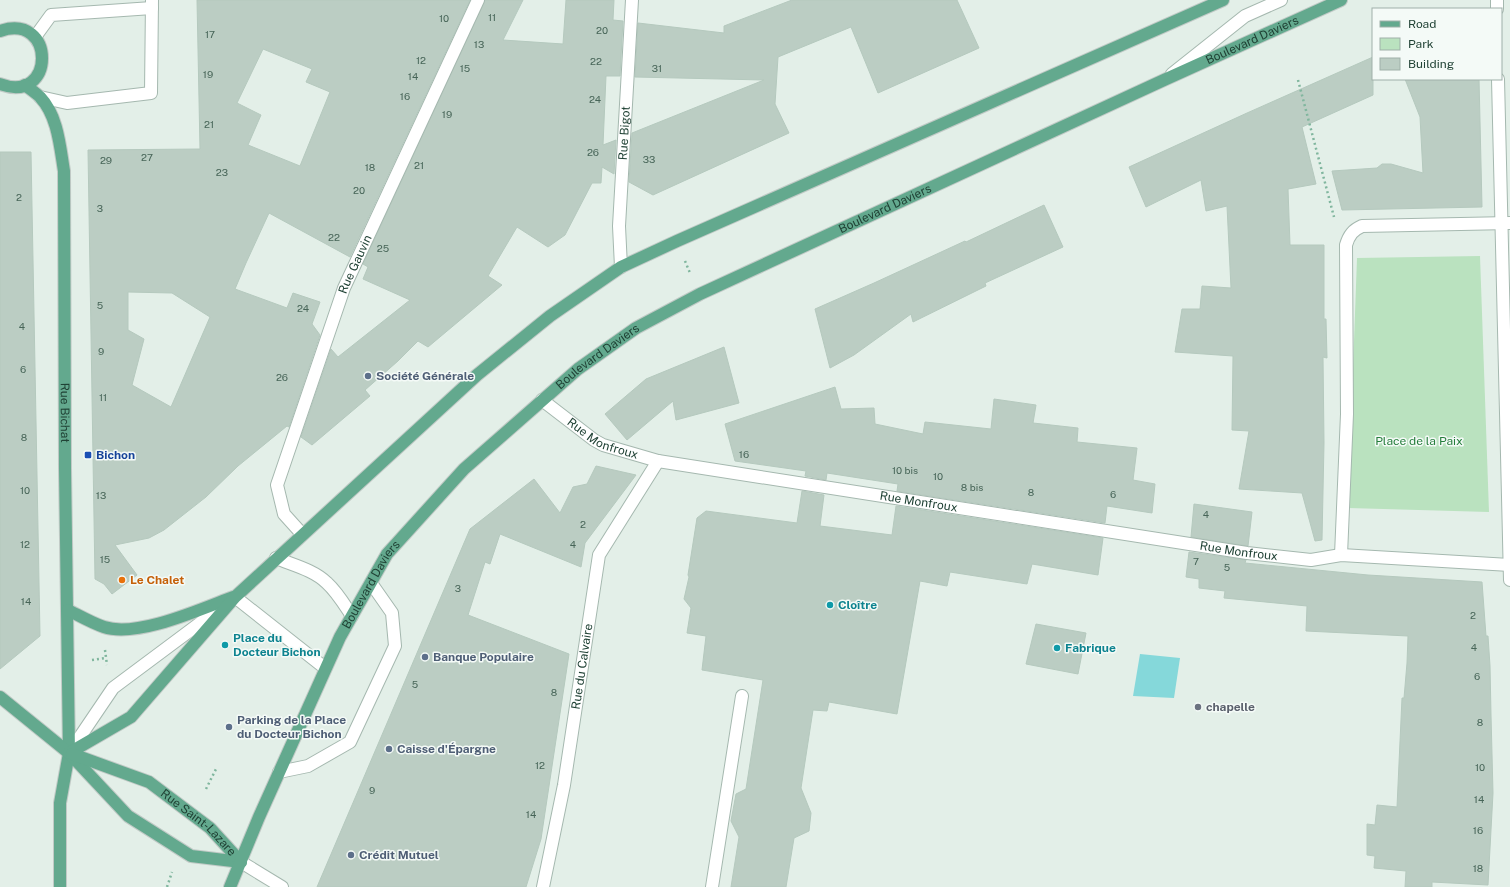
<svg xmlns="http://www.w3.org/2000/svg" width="1510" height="887" font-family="'Public Sans',sans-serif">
  <rect width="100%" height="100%" fill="#e3efe8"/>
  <path fill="#bae2bf" d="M 1480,256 L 1489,512 L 1348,508 L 1357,258 Z"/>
  <path fill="#85d8da" d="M 1140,654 L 1180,658 L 1174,698 L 1133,696 Z"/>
  <path fill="#bbcdc3" stroke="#b5c9be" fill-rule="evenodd" d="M 197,0 L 470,0 L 350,257 L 269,213 L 246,263 L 235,289 L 287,308 L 293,293 L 320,302 L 312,324 L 320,335 L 289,427 L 287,426 L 238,466 L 206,497 L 164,530 L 149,538 L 115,545 L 137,575 L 112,594 L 104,584 L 95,579 L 88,150 L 200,149 ZM 263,49 L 312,69 L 306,82 L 330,92 L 300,166 L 248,145 L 261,115 L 237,103 ZM 128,292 L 172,293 L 210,317 L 171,407 L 132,385 L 144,339 L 128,330 Z
    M 485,0 L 523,0 L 503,40 L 563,44 L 566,0 L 614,0 L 613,20 L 623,21 L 620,76 L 606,76 L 603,145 L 616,140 L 614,174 L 602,167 L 601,183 L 592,183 L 565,235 L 548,247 L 517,227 L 488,276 L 502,285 L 428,347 L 418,341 L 398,361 L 365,390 L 370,396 L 312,445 L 301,437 L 331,349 L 338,357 L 410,300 L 363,279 L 368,267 L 363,264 Z
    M 792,0 L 957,0 L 979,48 L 878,93 L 851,27 L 778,57 L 775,104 L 789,133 L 653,195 L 629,182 L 632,133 L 764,80 L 635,77 L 638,23 L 724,33 L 724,26 Z
    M 1373,57 L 1373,95 L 1302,127 L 1316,184 L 1288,189 L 1290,245 L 1324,245 L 1324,319 L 1326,319 L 1327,358 L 1323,357 L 1324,443 L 1322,540 L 1315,541 L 1302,493 L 1239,489 L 1249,431 L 1232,430 L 1233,356 L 1175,352 L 1182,309 L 1200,309 L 1202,286 L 1231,288 L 1227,206 L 1206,211 L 1201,180 L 1146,207 L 1129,167 L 1247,113 Z
    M 1405,79 L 1479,79 L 1482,207 L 1342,210 L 1332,171 L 1377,168 L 1382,164 L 1391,164 L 1423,173 L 1420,117 Z
    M 0,152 L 31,152 L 40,636 L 0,669 Z
    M 1044,205 L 1063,247 L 985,283 L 986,286 L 913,322 L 911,314 L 854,355 L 830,368 L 815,309 L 874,283 L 965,241 L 966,242 Z
    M 724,347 L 739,403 L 676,420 L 673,401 L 627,440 L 605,414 L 646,379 Z
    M 835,387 L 841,409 L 874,408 L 875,424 L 923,434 L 925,422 L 991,429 L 994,399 L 1036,405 L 1033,423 L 1078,428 L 1077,442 L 1137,448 L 1133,480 L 1155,484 L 1152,513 L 1107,506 L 1105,523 L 897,491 L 898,484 L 827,473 L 826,480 L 805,476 L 806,471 L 735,461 L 725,424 Z
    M 596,466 L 636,475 L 585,543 L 581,567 L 500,534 L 490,564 L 485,562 L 468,615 L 569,654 L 541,839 L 526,887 L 317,887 L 470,529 L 534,479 L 560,513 L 573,487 L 587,484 Z
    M 802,491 L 824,495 L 820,526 L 892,535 L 896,506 L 1103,538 L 1098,575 L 1032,564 L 1027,584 L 950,572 L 947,586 L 920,581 L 897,714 L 829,702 L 827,711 L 813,710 L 801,788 L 811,813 L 809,831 L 794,838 L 786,887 L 731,887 L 739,837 L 731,821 L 736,794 L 746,789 L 763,680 L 702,670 L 706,636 L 687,633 L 691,608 L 684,599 L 689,577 L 688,575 L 697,518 L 706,511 L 797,523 Z
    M 1194,504 L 1252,512 L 1248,546 L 1191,537 Z
    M 1189,552 L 1246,560 L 1245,563 L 1368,575 L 1482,582 L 1486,636 L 1488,636 L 1490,666 L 1491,715 L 1493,793 L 1488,885 L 1432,882 L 1432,887 L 1405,887 L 1406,871 L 1374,868 L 1375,856 L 1367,855 L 1367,824 L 1375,825 L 1377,805 L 1397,807 L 1402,698 L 1404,698 L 1407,663 L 1408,636 L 1306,631 L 1307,606 L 1224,598 L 1225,591 L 1199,588 L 1199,579 L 1186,577 Z
    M 1036,624 L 1086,633 L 1078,674 L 1026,664 Z"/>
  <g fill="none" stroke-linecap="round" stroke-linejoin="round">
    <g stroke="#a5b8af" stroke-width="14">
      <g id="minor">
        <path d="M 1497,0 L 1497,9"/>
        <path d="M 35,37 L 51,15 L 152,8"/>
        <path d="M 1172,74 L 1245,16 L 1281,0"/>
        <path d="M 1498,79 L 1510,580"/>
        <path d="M 40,97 L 67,103 L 151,93 L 152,0"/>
        <path id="s1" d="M 621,267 L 619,226 L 632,0"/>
        <path id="s2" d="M 542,400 L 594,440 L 603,445 L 658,461 L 1247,553 L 1311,560 L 1341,555 L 1510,565"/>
        <path id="s3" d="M 302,534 L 284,514 L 277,485 L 344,288 L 478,0"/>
        <path d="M 1341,555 L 1347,414 L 1346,245 C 1349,235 1353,230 1362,226 L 1510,223"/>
        <path d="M 276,558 C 293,565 314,570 327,583 C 337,592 344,604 352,616"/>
        <path d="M 69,753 L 113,688 L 235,597 L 325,668"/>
        <path d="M 279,772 L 308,766 L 350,742 L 395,646 L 392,613 L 371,583"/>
        <path d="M 241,862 L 282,887"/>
        <path id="s4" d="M 543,887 L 564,785 L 599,555 L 658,461"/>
        <path d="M 712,887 L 742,696"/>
      </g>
    </g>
    <g stroke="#c1cac6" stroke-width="14">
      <g id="major">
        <path d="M 0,31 C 56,12 56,105 0,84"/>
        <path id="s5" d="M 25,85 C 30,89 36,93 40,97 C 58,116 60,147 64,171 L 65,468 L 69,753 L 60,803 L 60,887"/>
        <path d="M 68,610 C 80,616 92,623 104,627 C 137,638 201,609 233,597"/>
        <path d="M 0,697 L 69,753 L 128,816 L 191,856 L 241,862"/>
        <path d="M 69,753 L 131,717 L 235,597 L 477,375 L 550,316 L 621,267 L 677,241 L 1223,0"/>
        <path id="s6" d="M 72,754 L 149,782 L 210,828 L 241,862"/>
        <path id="s7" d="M 230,887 L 259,817 L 340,637 L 387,554 L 464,469 L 578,369 L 636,328 L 700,294 L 1164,80 L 1341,0"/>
      </g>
    </g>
    <path stroke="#80b69e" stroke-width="2.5" stroke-dasharray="2 3" stroke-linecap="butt" d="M 1298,80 L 1334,217
      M 685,261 L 690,273
      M 105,650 L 107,665
      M 92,660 L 106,658
      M 206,789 L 216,769
      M 167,887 L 172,872"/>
    <use href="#minor" stroke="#fff" stroke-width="12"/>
    <use href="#major" stroke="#63a98e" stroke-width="12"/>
  </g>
  <g fill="#5c6f8a" stroke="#f4faf7" stroke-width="1.5">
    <circle cx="368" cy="376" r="4"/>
    <circle cx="425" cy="657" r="4"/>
    <circle cx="229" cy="727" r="4"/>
    <circle cx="389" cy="749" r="4"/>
    <circle cx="351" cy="855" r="4"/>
  </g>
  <rect fill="#1a4fb4" stroke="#f4faf7" stroke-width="1.5" x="84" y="451" width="8" height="8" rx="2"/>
  <circle fill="#e8710a" stroke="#f4faf7" stroke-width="1.5" cx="122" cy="580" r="4"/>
  <g fill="#0f9aa8" stroke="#f4faf7" stroke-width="1.5">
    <circle cx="830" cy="605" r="4"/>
    <circle cx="225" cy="645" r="4"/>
    <circle cx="1057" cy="648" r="4"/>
  </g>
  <circle fill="#6b7280" stroke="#f4faf7" stroke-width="1.5" cx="1198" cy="707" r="4"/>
  <g text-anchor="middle" stroke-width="3" stroke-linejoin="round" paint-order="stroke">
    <g font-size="10" fill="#476558">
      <text x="492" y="21">11</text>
      <text x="444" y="22">10</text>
      <text x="602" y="34">20</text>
      <text x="210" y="38">17</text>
      <text x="479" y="48">13</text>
      <text x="421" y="64">12</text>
      <text x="596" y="65">22</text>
      <text x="465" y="72">15</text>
      <text x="657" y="72">31</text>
      <text x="208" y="78">19</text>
      <text x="413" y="80">14</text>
      <text x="405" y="100">16</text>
      <text x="595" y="103">24</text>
      <text x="447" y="118">19</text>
      <text x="209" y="128">21</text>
      <text x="593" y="156">26</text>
      <text x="147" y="161">27</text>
      <text x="649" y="163">33</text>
      <text x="106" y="164">29</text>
      <text x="419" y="169">21</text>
      <text x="370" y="171">18</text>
      <text x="222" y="176">23</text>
      <text x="359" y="194">20</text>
      <text x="19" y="201">2</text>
      <text x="100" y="212">3</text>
      <text x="334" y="241">22</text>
      <text x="383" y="252">25</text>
      <text x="100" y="309">5</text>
      <text x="303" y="312">24</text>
      <text x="22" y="330">4</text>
      <text x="101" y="355">9</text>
      <text x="23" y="373">6</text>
      <text x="282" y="381">26</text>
      <text x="103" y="401">11</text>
      <text x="24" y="441">8</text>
      <text x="744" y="458">16</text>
      <text x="905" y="474">10 bis</text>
      <text x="938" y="480">10</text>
      <text x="972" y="491">8 bis</text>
      <text x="25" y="494">10</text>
      <text x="1031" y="496">8</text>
      <text x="1113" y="498">6</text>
      <text x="101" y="499">13</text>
      <text x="1206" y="518">4</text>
      <text x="583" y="528">2</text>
      <text x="25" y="548">12</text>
      <text x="573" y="548">4</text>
      <text x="105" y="563">15</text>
      <text x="1196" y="565">7</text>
      <text x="1227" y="571">5</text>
      <text x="458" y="592">3</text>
      <text x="26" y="605">14</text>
      <text x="1473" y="619">2</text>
      <text x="1474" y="651">4</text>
      <text x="1477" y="680">6</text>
      <text x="415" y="688">5</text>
      <text x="554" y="696">8</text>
      <text x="1480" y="726">8</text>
      <text x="540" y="769">12</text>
      <text x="1480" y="771">10</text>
      <text x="372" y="794">9</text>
      <text x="1479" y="803">14</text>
      <text x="531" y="818">14</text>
      <text x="1478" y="834">16</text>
      <text x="1478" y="872">18</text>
    </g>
    <g font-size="12" fill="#204235" stroke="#f4faf7">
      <text dy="4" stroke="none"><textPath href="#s7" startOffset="1386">Boulevard Daviers</textPath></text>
      <text dy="4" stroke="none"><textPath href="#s1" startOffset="134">Rue Bigot</textPath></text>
      <text dy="4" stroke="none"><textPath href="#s7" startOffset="982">Boulevard Daviers</textPath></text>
      <text dy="4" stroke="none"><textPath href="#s3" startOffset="291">Rue Gauvin</textPath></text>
      <text dy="4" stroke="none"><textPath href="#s7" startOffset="658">Boulevard Daviers</textPath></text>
      <text dy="4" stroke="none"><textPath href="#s5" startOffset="340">Rue Bichat</textPath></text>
      <text dy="4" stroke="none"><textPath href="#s2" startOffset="73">Rue Monfroux</textPath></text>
      <text dy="4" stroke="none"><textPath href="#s2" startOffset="397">Rue Monfroux</textPath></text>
      <text dy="4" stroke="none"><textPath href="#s2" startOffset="721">Rue Monfroux</textPath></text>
      <text dy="4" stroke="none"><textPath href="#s7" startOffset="334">Boulevard Daviers</textPath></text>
      <text dy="4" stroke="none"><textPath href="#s4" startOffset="224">Rue du Calvaire</textPath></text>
      <text dy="4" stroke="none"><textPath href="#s6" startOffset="146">Rue Saint-Lazare</textPath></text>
    </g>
    <g font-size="12" font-weight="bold" fill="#4e5e75" stroke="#f4faf7" text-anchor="start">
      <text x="376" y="380">Société Générale</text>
      <text x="433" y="661">Banque Populaire</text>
      <text x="237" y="724">Parking de la Place<tspan x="237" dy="14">du Docteur Bichon</tspan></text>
      <text x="397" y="753">Caisse d'Épargne</text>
      <text x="359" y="859">Crédit Mutuel</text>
    </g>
    <g font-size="12" fill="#257e3c" stroke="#f4faf7">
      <text x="1419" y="445">Place de la Paix</text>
    </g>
    <g font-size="12" font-weight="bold" fill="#164399" stroke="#f4faf7" text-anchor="start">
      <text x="96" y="459">Bichon</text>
    </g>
    <g font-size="12" font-weight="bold" fill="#c56008" stroke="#f4faf7" text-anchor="start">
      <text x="130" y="584">Le Chalet</text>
    </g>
    <g font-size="12" font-weight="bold" fill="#0d838f" stroke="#f4faf7" text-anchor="start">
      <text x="838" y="609">Cloître</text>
      <text x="233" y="642">Place du<tspan x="233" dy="14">Docteur Bichon</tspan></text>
      <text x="1065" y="652">Fabrique</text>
    </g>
    <g font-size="12" font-weight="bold" fill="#5b616d" stroke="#f4faf7" text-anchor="start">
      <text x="1206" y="711">chapelle</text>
    </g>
  </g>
  <rect x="1372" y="8" width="130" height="72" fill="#f4faf7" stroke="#9fb0a9"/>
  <rect x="1380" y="21" width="20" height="6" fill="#63a98e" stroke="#9fb0a9"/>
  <text x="1408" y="28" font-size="12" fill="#204235">Road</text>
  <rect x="1380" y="38" width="20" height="12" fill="#bae2bf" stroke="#9fb0a9"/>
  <text x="1408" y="48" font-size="12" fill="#204235">Park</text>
  <rect x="1380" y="58" width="20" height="12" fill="#bbcdc3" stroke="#9fb0a9"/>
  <text x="1408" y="68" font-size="12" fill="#204235">Building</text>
</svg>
